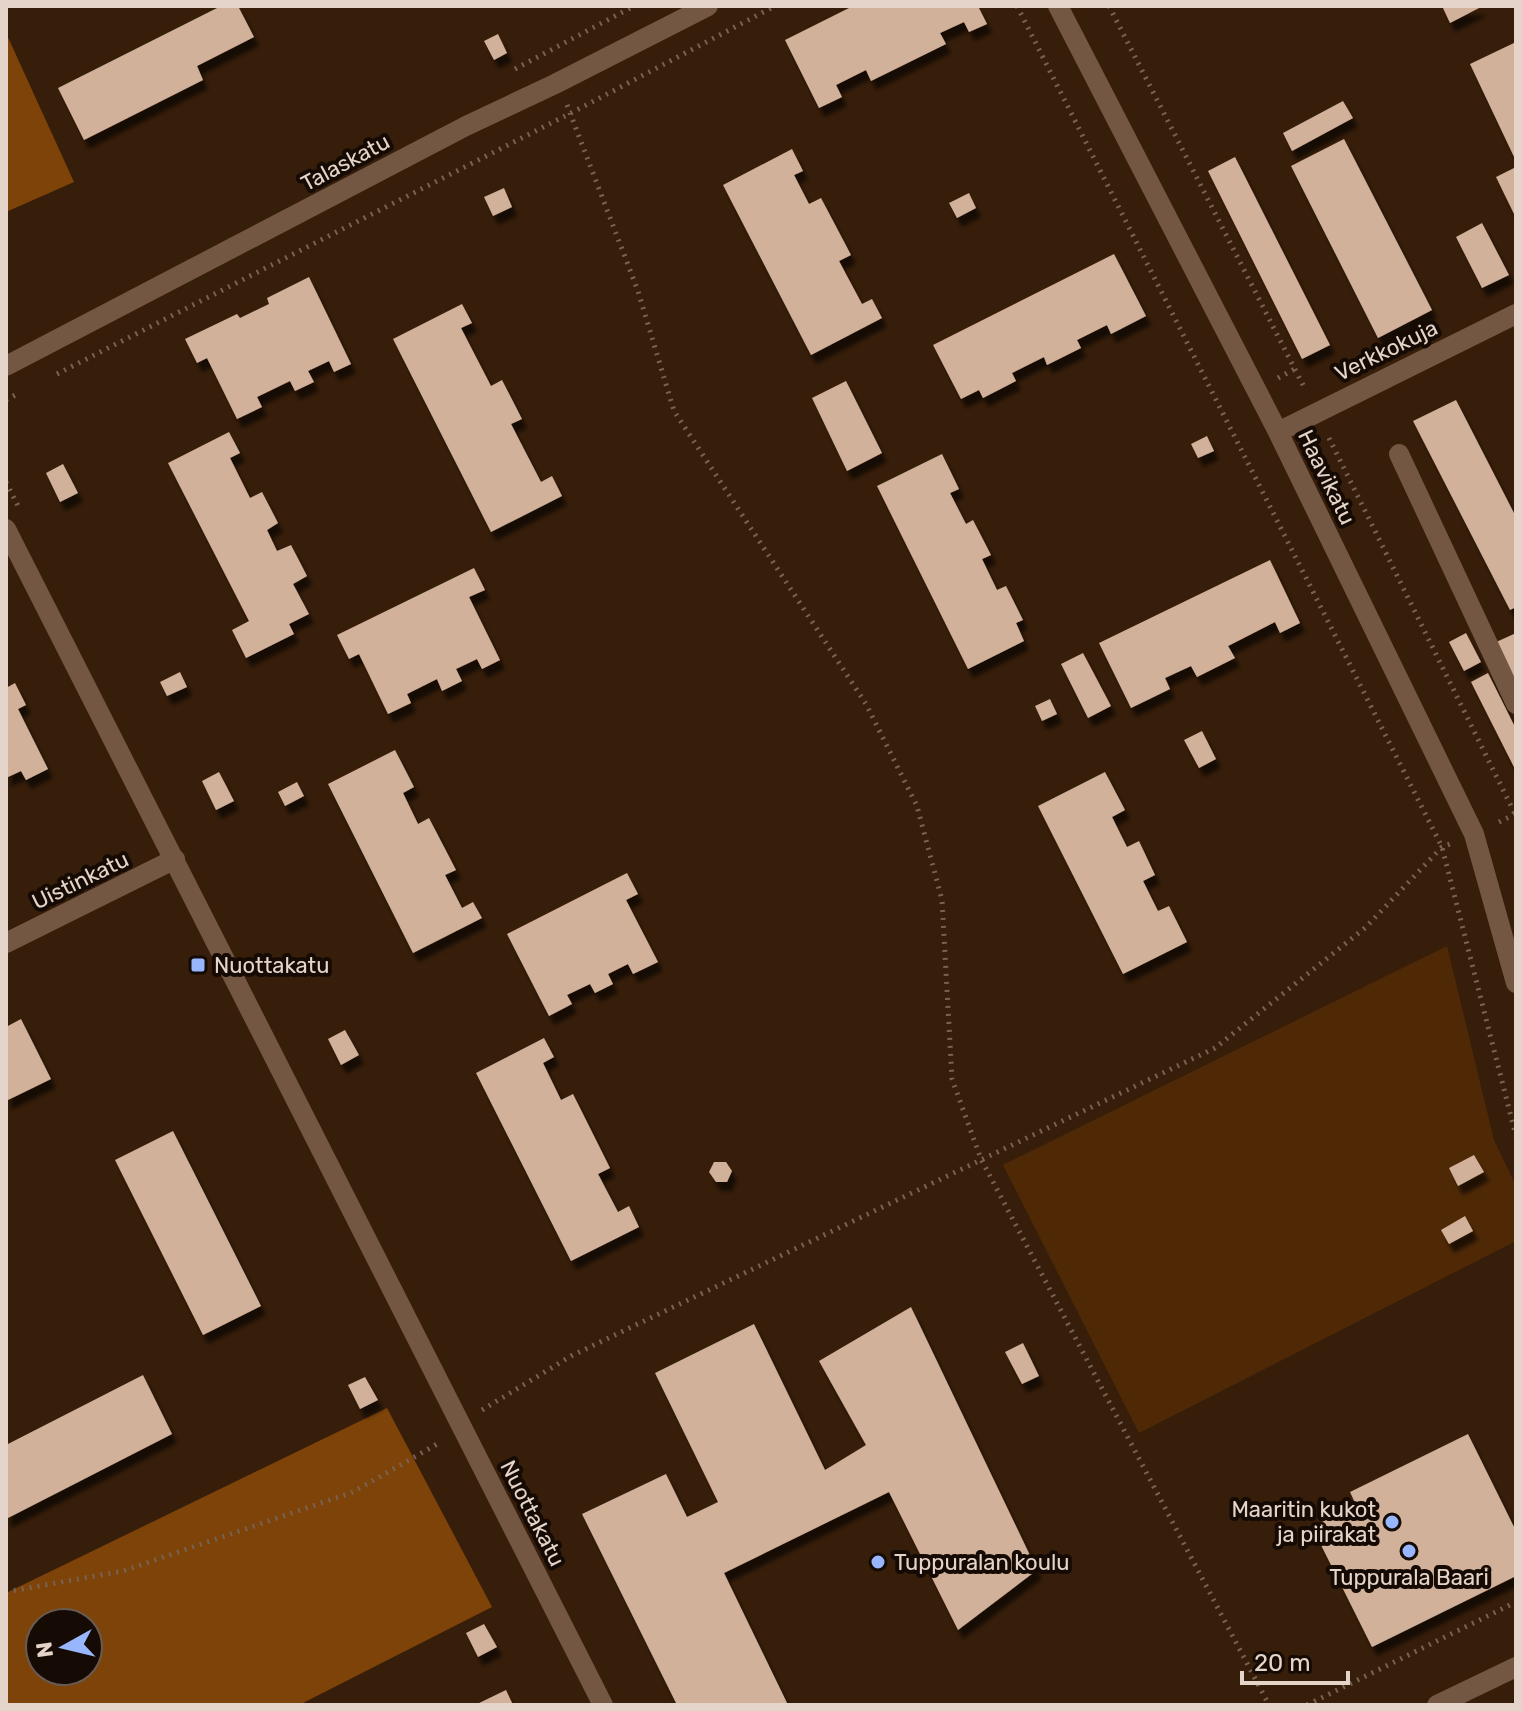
<svg xmlns="http://www.w3.org/2000/svg" width="1522" height="1711" font-family="Rubik,sans-serif">
  <defs>
    <filter id="shadow"><feDropShadow dx="5" dy="9" stdDeviation="2" flood-color="#0009"/></filter>
  </defs>
  <rect width="100%" height="100%" fill="#371e0a"/>
  <path fill="#4f2906" d="M 1447,946 L 1494,1140 L 1516,1186 L 1516,1241 L 1139,1433 L 1003,1165 Z"/>
  <path fill="#7d4309" fill-rule="evenodd" d="M 6,33 L 74,182 L 6,212 Z
    M 387,1408 L 492,1607 L 299,1705 L 6,1705 L 6,1593 ZM 40,1623 L 88,1623 L 88,1671 L 40,1671 Z"/>
  <path fill="#d2b19a" filter="url(#shadow)" d="M 221,6 L 238,6 L 254,37 L 197,66 L 203,80 L 84,140 L 58,88 Z
    M 853,6 L 978,6 L 987,24 L 969,32 L 964,22 L 940,33 L 946,44 L 871,81 L 866,70 L 836,85 L 842,97 L 819,108 L 785,40 Z
    M 1442,6 L 1483,6 L 1450,23 Z
    M 498,34 L 507,53 L 494,60 L 484,41 Z
    M 1516,42 L 1516,161 L 1470,64 Z
    M 1343,101 L 1353,118 L 1292,151 L 1283,133 Z
    M 1344,139 L 1432,310 L 1378,338 L 1291,166 Z
    M 792,149 L 803,171 L 794,175 L 809,204 L 821,198 L 851,255 L 839,261 L 862,304 L 872,299 L 882,318 L 811,355 L 723,185 Z
    M 1235,157 L 1330,345 L 1302,359 L 1208,171 Z
    M 1516,167 L 1516,218 L 1496,177 Z
    M 504,188 L 512,207 L 493,216 L 484,197 Z
    M 969,193 L 976,208 L 957,218 L 949,203 Z
    M 1482,223 L 1509,275 L 1482,288 L 1456,237 Z
    M 1114,254 L 1146,316 L 1111,334 L 1107,325 L 1077,340 L 1081,348 L 1047,365 L 1044,357 L 1012,373 L 1016,381 L 983,398 L 979,390 L 961,399 L 933,345 Z
    M 309,277 L 351,364 L 334,372 L 329,361 L 308,371 L 314,382 L 295,391 L 290,381 L 257,397 L 262,407 L 237,419 L 207,358 L 197,363 L 185,339 L 237,314 L 240,318 L 269,304 L 267,298 Z
    M 462,304 L 472,323 L 461,328 L 491,386 L 502,380 L 522,419 L 511,424 L 541,482 L 552,476 L 562,496 L 491,532 L 393,339 Z
    M 846,381 L 882,453 L 847,471 L 812,398 Z
    M 1456,400 L 1516,517 L 1516,607 L 1510,610 L 1413,421 Z
    M 229,432 L 240,453 L 230,458 L 250,498 L 262,492 L 278,523 L 267,530 L 277,551 L 291,545 L 307,576 L 293,584 L 309,614 L 289,624 L 294,634 L 246,658 L 232,630 L 249,621 L 168,463 Z
    M 1207,436 L 1214,451 L 1198,458 L 1191,444 Z
    M 942,454 L 959,489 L 950,493 L 966,524 L 973,520 L 991,555 L 982,559 L 997,590 L 1006,586 L 1023,620 L 1016,623 L 1024,641 L 968,669 L 877,486 Z
    M 63,464 L 78,493 L 60,502 L 46,473 Z
    M 1270,560 L 1300,623 L 1280,633 L 1275,622 L 1228,646 L 1235,658 L 1197,677 L 1191,666 L 1165,678 L 1170,689 L 1131,708 L 1099,643 Z
    M 474,568 L 485,590 L 469,597 L 500,660 L 482,669 L 477,659 L 456,669 L 462,681 L 442,691 L 437,679 L 407,694 L 411,703 L 388,714 L 359,654 L 349,659 L 337,635 Z
    M 1466,633 L 1481,662 L 1464,671 L 1449,642 Z
    M 1516,633 L 1516,688 L 1494,643 Z
    M 1083,653 L 1111,706 L 1088,718 L 1061,664 Z
    M 180,672 L 187,687 L 167,696 L 160,682 Z
    M 1488,673 L 1516,729 L 1516,771 L 1471,682 Z
    M 15,683 L 26,705 L 18,709 L 48,769 L 26,780 L 21,771 L 6,778 L 6,688 Z
    M 1050,699 L 1057,714 L 1042,721 L 1035,706 Z
    M 1202,731 L 1216,759 L 1199,768 L 1184,740 Z
    M 395,750 L 414,787 L 403,793 L 418,824 L 429,818 L 456,870 L 445,875 L 462,908 L 473,902 L 482,918 L 413,953 L 328,784 Z
    M 219,772 L 234,801 L 216,810 L 202,781 Z
    M 1105,772 L 1125,810 L 1112,817 L 1127,847 L 1139,841 L 1155,875 L 1143,881 L 1158,911 L 1169,906 L 1187,942 L 1123,974 L 1038,806 Z
    M 297,782 L 304,796 L 285,806 L 278,792 Z
    M 627,873 L 638,894 L 626,900 L 658,962 L 633,974 L 628,964 L 608,974 L 613,984 L 595,993 L 590,984 L 567,995 L 572,1004 L 549,1016 L 507,934 Z
    M 21,1019 L 51,1079 L 6,1101 L 6,1027 Z
    M 345,1030 L 359,1055 L 341,1065 L 328,1039 Z
    M 544,1038 L 554,1057 L 543,1063 L 561,1100 L 573,1094 L 610,1168 L 598,1174 L 618,1212 L 629,1206 L 639,1227 L 571,1261 L 476,1073 Z
    M 173,1131 L 261,1306 L 203,1335 L 115,1160 Z
    M 1474,1155 L 1484,1172 L 1458,1186 L 1449,1168 Z
    M 714,1162 L 726,1162 L 732,1171 L 727,1182 L 716,1182 L 709,1172 Z
    M 1465,1216 L 1473,1231 L 1449,1244 L 1441,1230 Z
    M 911,1307 L 1037,1570 L 958,1630 L 889,1492 L 724,1573 L 788,1705 L 677,1705 L 582,1514 L 666,1474 L 687,1517 L 718,1502 L 655,1373 L 754,1324 L 825,1470 L 866,1445 L 819,1361 Z
    M 1023,1343 L 1039,1376 L 1022,1384 L 1005,1352 Z
    M 143,1375 L 172,1434 L 6,1519 L 6,1445 Z
    M 365,1377 L 378,1400 L 360,1409 L 348,1385 Z
    M 1468,1434 L 1516,1531 L 1516,1576 L 1372,1647 L 1312,1527 L 1356,1505 L 1350,1492 Z
    M 484,1624 L 497,1647 L 478,1657 L 466,1633 Z
    M 506,1690 L 513,1705 L 475,1705 Z"/>
  <g fill="none" stroke-linecap="round" stroke-linejoin="round">
    <path stroke="#786252" stroke-width="5" stroke-dasharray="2 6" stroke-linecap="butt" d="M 1017,6 L 1442,847 L 1516,1136
      M 1109,6 L 1305,389
      M 515,69 L 634,6
      M 567,105 L 638,291 L 674,411 L 866,704 L 917,806 L 942,900 L 952,1079 L 981,1159 L 1269,1705
      M 57,374 L 571,113 L 775,6
      M 1278,378 L 1295,369
      M 6,400 L 19,393
      M 1329,438 L 1516,816
      M 6,482 L 18,506
      M 1499,822 L 1516,814
      M 482,1410 L 571,1356 L 1215,1048 L 1365,928 L 1442,847 L 1450,844
      M 6,1592 L 123,1571 L 353,1492 L 439,1443
      M 1307,1705 L 1516,1602"/>
    <path stroke="#745742" stroke-width="20" d="M 1399,454 L 1516,704"/>
    <path stroke="#745742" stroke-width="20" d="M 1058,6 L 1278,432 L 1474,834 L 1516,983
      M 6,366 L 466,126 L 555,84 L 708,6
      M 1278,432 L 1516,314
      M 6,529 L 603,1705
      M 6,943 L 175,859"/>
    <path stroke="#745742" stroke-width="20" d="M 1437,1705 L 1516,1667"/>
  </g>
  <g fill="#97b6fd" stroke="#160b04" stroke-width="3">
    <rect x="190" y="957" width="16" height="16" rx="4"/>
    <circle cx="1392" cy="1522" r="8"/>
    <circle cx="1409" cy="1551" r="8"/>
    <circle cx="878" cy="1562" r="8"/>
  </g>
  <g text-anchor="middle" stroke-width="8" stroke-linejoin="round" paint-order="stroke">
    <g font-size="22" fill="#e5d4c9" stroke="#160b04">
      <text transform="translate(345 162) rotate(-28)" y="8">Talaskatu</text>
      <text transform="translate(1386 350) rotate(-26)" y="8">Verkkokuja</text>
      <text transform="translate(1327 477) rotate(64)" y="8">Haavikatu</text>
      <text transform="translate(80 880) rotate(-26)" y="8">Uistinkatu</text>
      <text transform="translate(533 1513) rotate(63)" y="8">Nuottakatu</text>
    </g>
    <g font-size="22" fill="#e5d4c9" stroke="#160b04" text-anchor="start">
      <text x="214" y="973">Nuottakatu</text>
      <text x="1376" y="1517" text-anchor="end">Maaritin kukot<tspan x="1376" dy="25">ja piirakat</tspan></text>
      <text x="894" y="1570">Tuppuralan koulu</text>
      <text x="1409" y="1585" text-anchor="middle">Tuppurala Baari</text>
    </g>
  </g>
  <rect width="1522" height="1711" fill="none" stroke="#e5d4c9" stroke-width="16"/>
  <g transform="translate(64 1647) rotate(262)"><circle r="38" fill="#160b04" stroke="#695b53" stroke-width="2"/>
  <path d="M0-6L14 30L0 20L-14 30Z" fill="#97b6fd"/>
  <text y="-12" font-size="22" font-weight="bold" text-anchor="middle" fill="#e5d4c9">N</text>
  </g>
  <path d="M1242 1671v12h106v-12" fill="none" stroke="#e5d4c9" stroke-width="4"/>
  <text x="1254" y="1671" font-size="24" fill="#e5d4c9" stroke="#160b04" stroke-width="6" paint-order="stroke">20 m</text>
</svg>
